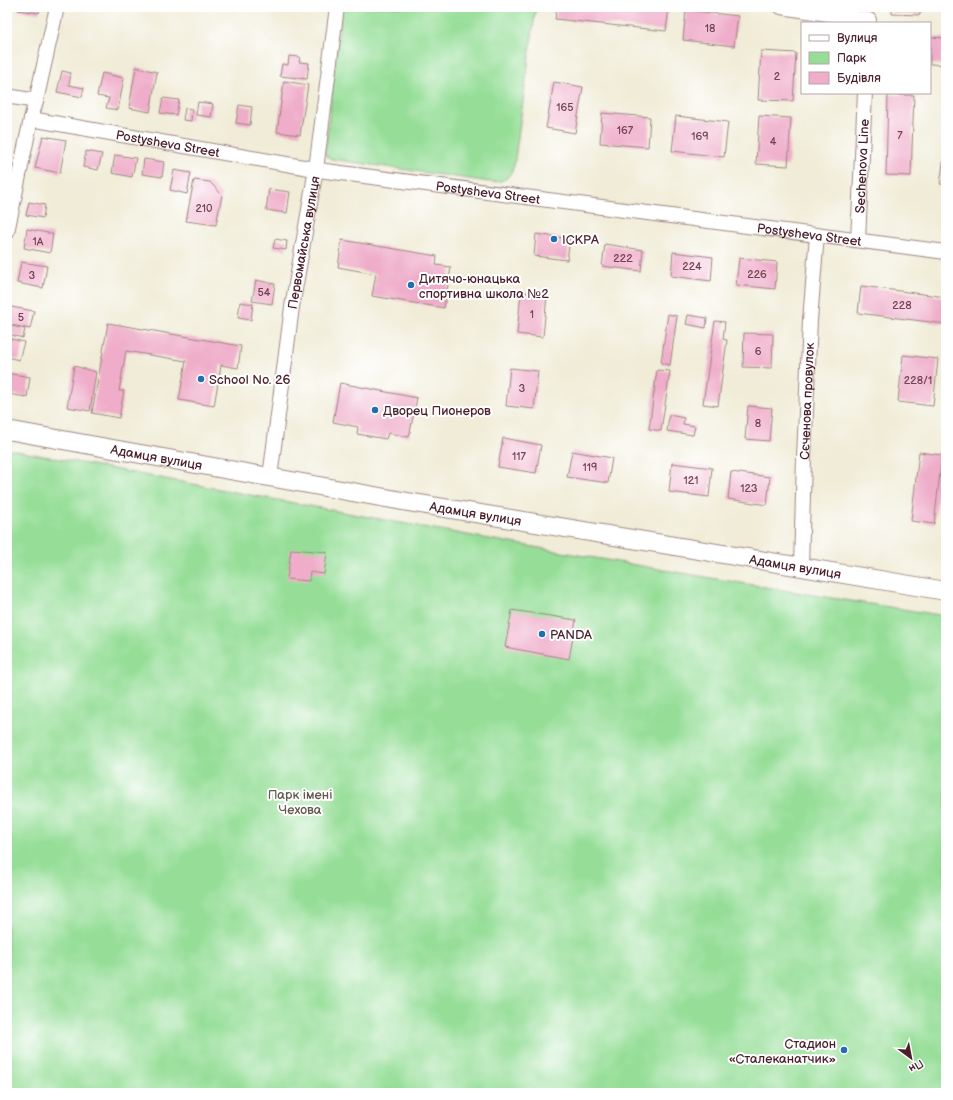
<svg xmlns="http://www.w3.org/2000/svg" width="953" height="1100" font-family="'Balsamiq Sans',sans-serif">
  <rect width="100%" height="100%" fill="#fff"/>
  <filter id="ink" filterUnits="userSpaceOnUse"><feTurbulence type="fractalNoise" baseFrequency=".025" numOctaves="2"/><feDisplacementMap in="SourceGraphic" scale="8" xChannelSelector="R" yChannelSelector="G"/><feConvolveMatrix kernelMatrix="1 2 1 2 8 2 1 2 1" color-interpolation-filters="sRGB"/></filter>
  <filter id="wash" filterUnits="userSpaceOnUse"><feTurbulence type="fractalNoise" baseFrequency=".012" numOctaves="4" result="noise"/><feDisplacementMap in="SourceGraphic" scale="16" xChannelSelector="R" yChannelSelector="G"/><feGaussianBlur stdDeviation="0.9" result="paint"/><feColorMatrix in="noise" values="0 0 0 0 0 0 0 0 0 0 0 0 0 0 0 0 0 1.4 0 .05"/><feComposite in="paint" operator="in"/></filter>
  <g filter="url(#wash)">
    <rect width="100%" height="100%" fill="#f0ecd7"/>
    <path fill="#96de98" stroke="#707e62" d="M 341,7 L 536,7 L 514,166 C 509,179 504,182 490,182 L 331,159 L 327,157 L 325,154 Z
      M 7,449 C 319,508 632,568 946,616 L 946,1093 L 7,1093 Z"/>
    <g id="blocks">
      <path fill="#efadc9" d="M 19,7 L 40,7 L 39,13 L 18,10 Z
        M 557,7 L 669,7 L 666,31 L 555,19 Z
        M 892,7 L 920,7 L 920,15 L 892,14 Z
        M 686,10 L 738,16 L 734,46 L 683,40 Z
        M 930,37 L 946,38 L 946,65 L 930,64 Z
        M 761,51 L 796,53 L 793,101 L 758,100 Z
        M 289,56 L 300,57 L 299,62 L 309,63 L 307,79 L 280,76 L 282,64 L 288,65 Z
        M 136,67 L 157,72 L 150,112 L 129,108 Z
        M 62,71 L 71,73 L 69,85 L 84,88 L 82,97 L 57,92 Z
        M 102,73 L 124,78 L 118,110 L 106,108 L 109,98 L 97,96 Z
        M 284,81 L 308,85 L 300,135 L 277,132 Z
        M 554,82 L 583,87 L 575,133 L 546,128 Z
        M 888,95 L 914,95 L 911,176 L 886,175 Z
        M 163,98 L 179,100 L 176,115 L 160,113 Z
        M 198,102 L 213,104 L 211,117 L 196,115 Z
        M 239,105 L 252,107 L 250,125 L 236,123 Z
        M 185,108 L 192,109 L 191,121 L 183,120 Z
        M 602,113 L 650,117 L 648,147 L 600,143 Z
        M 676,116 L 728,122 L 724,157 L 672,151 Z
        M 759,116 L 791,118 L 788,166 L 756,164 Z
        M 43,136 L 66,140 L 60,173 L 35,168 Z
        M 86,151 L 102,154 L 98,170 L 83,167 Z
        M 115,155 L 136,158 L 132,177 L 112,173 Z
        M 944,156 L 946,157 L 946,185 L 940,184 Z
        M 144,159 L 164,162 L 162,177 L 142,174 Z
        M 174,170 L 191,173 L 187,194 L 170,190 Z
        M 194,180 L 210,182 L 222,195 L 216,225 L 186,221 Z
        M 269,189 L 290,192 L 287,213 L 266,210 Z
        M 29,202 L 45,205 L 43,218 L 26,215 Z
        M 27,229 L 53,234 L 50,253 L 24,248 Z
        M 536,234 L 570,239 L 567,260 L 534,256 Z
        M 275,239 L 287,241 L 286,250 L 273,248 Z
        M 342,240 L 437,256 L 436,265 L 451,267 L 444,308 L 372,296 L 376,274 L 338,267 Z
        M 605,244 L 643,250 L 641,271 L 602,266 Z
        M 673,252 L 713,257 L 711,281 L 671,276 Z
        M 739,258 L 777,262 L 775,289 L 736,285 Z
        M 21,262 L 47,266 L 43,288 L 17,283 Z
        M 256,280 L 275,284 L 272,304 L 252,301 Z
        M 861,286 L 946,297 L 946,324 L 858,313 Z
        M 521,292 L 547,295 L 543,337 L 517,334 Z
        M 240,302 L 253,304 L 251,320 L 238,318 Z
        M 11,307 L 34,311 L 30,329 L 7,324 Z
        M 668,314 L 677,316 L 670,365 L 661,363 Z
        M 688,315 L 707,318 L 706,328 L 686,324 Z
        M 715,321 L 725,322 L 723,339 L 727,340 L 718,406 L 703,404 Z
        M 108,323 L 241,346 L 238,368 L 221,365 L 214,406 L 179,400 L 186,361 L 126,351 L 119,391 L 124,391 L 119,418 L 92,413 Z
        M 7,325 L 25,329 L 23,338 L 7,334 Z
        M 744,333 L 773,334 L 772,368 L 743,367 Z
        M 7,338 L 24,342 L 19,360 L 7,357 Z
        M 903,355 L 938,359 L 933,406 L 898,402 Z
        M 74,366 L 96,372 L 90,411 L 67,407 Z
        M 510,368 L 538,371 L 534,409 L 506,406 Z
        M 657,370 L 670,371 L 661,431 L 649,429 Z
        M 7,373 L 30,377 L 27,397 L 7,394 Z
        M 340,383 L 417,398 L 409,437 L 388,433 L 386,439 L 357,434 L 358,427 L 333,422 Z
        M 748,406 L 772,408 L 769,441 L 745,439 Z
        M 669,415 L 684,418 L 683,424 L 695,426 L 693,435 L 667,431 Z
        M 503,438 L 541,445 L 536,473 L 498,467 Z
        M 572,451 L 612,458 L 608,483 L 567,477 Z
        M 919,452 L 942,455 L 934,524 L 911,521 Z
        M 672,463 L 712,468 L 709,497 L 669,492 Z
        M 731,472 L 770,477 L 767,505 L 728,499 Z
        M 291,549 L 327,552 L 324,574 L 310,572 L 309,581 L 287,579 Z
        M 512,610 L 576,620 L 569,659 L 505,647 Z"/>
    </g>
  </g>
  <g filter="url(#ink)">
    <use href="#blocks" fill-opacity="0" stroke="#9d8681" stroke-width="1"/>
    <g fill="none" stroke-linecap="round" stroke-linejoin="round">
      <g stroke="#9d8681" stroke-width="16">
        <g id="minor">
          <path d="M 781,7 L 869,20"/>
          <path d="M 7,96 L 36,101"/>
          <path id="s1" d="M 31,119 L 326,171 L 946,252"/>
          <path d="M 7,232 L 31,119 L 36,101 L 57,7"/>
          <path id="s2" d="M 858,240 L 865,93"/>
          <path id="s3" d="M 270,477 L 292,307 L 316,169 L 337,7"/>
          <path id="s4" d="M 801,567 L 804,458 L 810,320 L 817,235"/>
        </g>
      </g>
      <g stroke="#9d8681" stroke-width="20">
        <g id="tertiary">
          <path id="s5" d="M 7,430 L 408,502 L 946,591"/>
        </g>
      </g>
      <use href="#minor" stroke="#fff" stroke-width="14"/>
      <use href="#tertiary" stroke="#fff" stroke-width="18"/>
    </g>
  </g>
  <g fill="#1f6fb2" stroke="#fff" stroke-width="1.5">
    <circle cx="554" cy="239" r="4"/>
    <circle cx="411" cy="285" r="4"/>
    <circle cx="201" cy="379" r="4"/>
    <circle cx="375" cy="410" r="4"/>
    <circle cx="542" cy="634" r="4"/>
    <circle cx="844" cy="1050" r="4"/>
  </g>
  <g text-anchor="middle" stroke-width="4" stroke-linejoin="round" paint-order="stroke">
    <g font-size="11" fill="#734252">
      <text x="710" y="32">18</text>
      <text x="777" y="80">2</text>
      <text x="565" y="111">165</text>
      <text x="625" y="134">167</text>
      <text x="900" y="139">7</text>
      <text x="700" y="140">169</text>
      <text x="773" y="145">4</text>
      <text x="204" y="212">210</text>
      <text x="38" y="245">1А</text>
      <text x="623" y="262">222</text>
      <text x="692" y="270">224</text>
      <text x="757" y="278">226</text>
      <text x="32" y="279">3</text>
      <text x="264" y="296">54</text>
      <text x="902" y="309">228</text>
      <text x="532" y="318">1</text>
      <text x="21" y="321">5</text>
      <text x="758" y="355">6</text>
      <text x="918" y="384">228/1</text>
      <text x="522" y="392">3</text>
      <text x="758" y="427">8</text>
      <text x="519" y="460">117</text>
      <text x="590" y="471">119</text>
      <text x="691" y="484">121</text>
      <text x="749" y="492">123</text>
    </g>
    <g font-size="13" fill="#4a1f2b" stroke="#fff">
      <text dy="5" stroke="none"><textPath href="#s1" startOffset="139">Postysheva Street</textPath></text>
      <text dy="5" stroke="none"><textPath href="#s2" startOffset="74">Sechenova Line</textPath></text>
      <text dy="5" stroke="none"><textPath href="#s1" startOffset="463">Postysheva Street</textPath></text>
      <text dy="5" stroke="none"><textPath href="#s1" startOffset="787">Postysheva Street</textPath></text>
      <text dy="5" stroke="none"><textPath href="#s3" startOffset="237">Первомайська вулиця</textPath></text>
      <text dy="5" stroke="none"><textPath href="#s4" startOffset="166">Сєченова провулок</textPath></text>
      <text dy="5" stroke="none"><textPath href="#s5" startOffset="152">Адамця вулиця</textPath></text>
      <text dy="5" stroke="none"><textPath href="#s5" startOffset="476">Адамця вулиця</textPath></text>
      <text dy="5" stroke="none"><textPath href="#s5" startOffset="800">Адамця вулиця</textPath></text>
    </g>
    <g font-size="13" fill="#4a1f2b" stroke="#fff" text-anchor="start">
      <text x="562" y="244">ІСКРА</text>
      <text x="419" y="283">Дитячо-юнацька<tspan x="419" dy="15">спортивна школа №2</tspan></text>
      <text x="209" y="384">School No. 26</text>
      <text x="383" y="415">Дворец Пионеров</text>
      <text x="550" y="639">PANDA</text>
      <text x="836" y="1048" text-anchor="end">Стадион<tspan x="836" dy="15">«Сталеканатчик»</tspan></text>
    </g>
    <g font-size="13" fill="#61584c" stroke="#fff">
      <text x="300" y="799">Парк імені<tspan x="300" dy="15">Чехова</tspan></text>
    </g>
  </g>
  <rect width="953" height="1100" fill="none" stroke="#fff" stroke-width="24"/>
  <rect x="801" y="22" width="130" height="72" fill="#ffffff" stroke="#b7a5aa"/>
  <rect x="809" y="35" width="20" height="6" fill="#ffffff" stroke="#b7a5aa"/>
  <text x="837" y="42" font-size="12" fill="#4a1f2b">Вулиця</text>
  <rect x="809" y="52" width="20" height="12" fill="#96de98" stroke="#b7a5aa"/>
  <text x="837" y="62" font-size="12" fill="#4a1f2b">Парк</text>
  <rect x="809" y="72" width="20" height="12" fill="#efadc9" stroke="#b7a5aa"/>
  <text x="837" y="82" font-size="12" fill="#4a1f2b">Будівля</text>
  <g transform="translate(911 1058) rotate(148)" stroke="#ffffff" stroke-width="3" paint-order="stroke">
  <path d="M0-3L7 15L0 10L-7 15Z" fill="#4a1f2b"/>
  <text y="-6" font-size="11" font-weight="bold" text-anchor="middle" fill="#4a1f2b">Пн</text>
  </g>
</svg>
